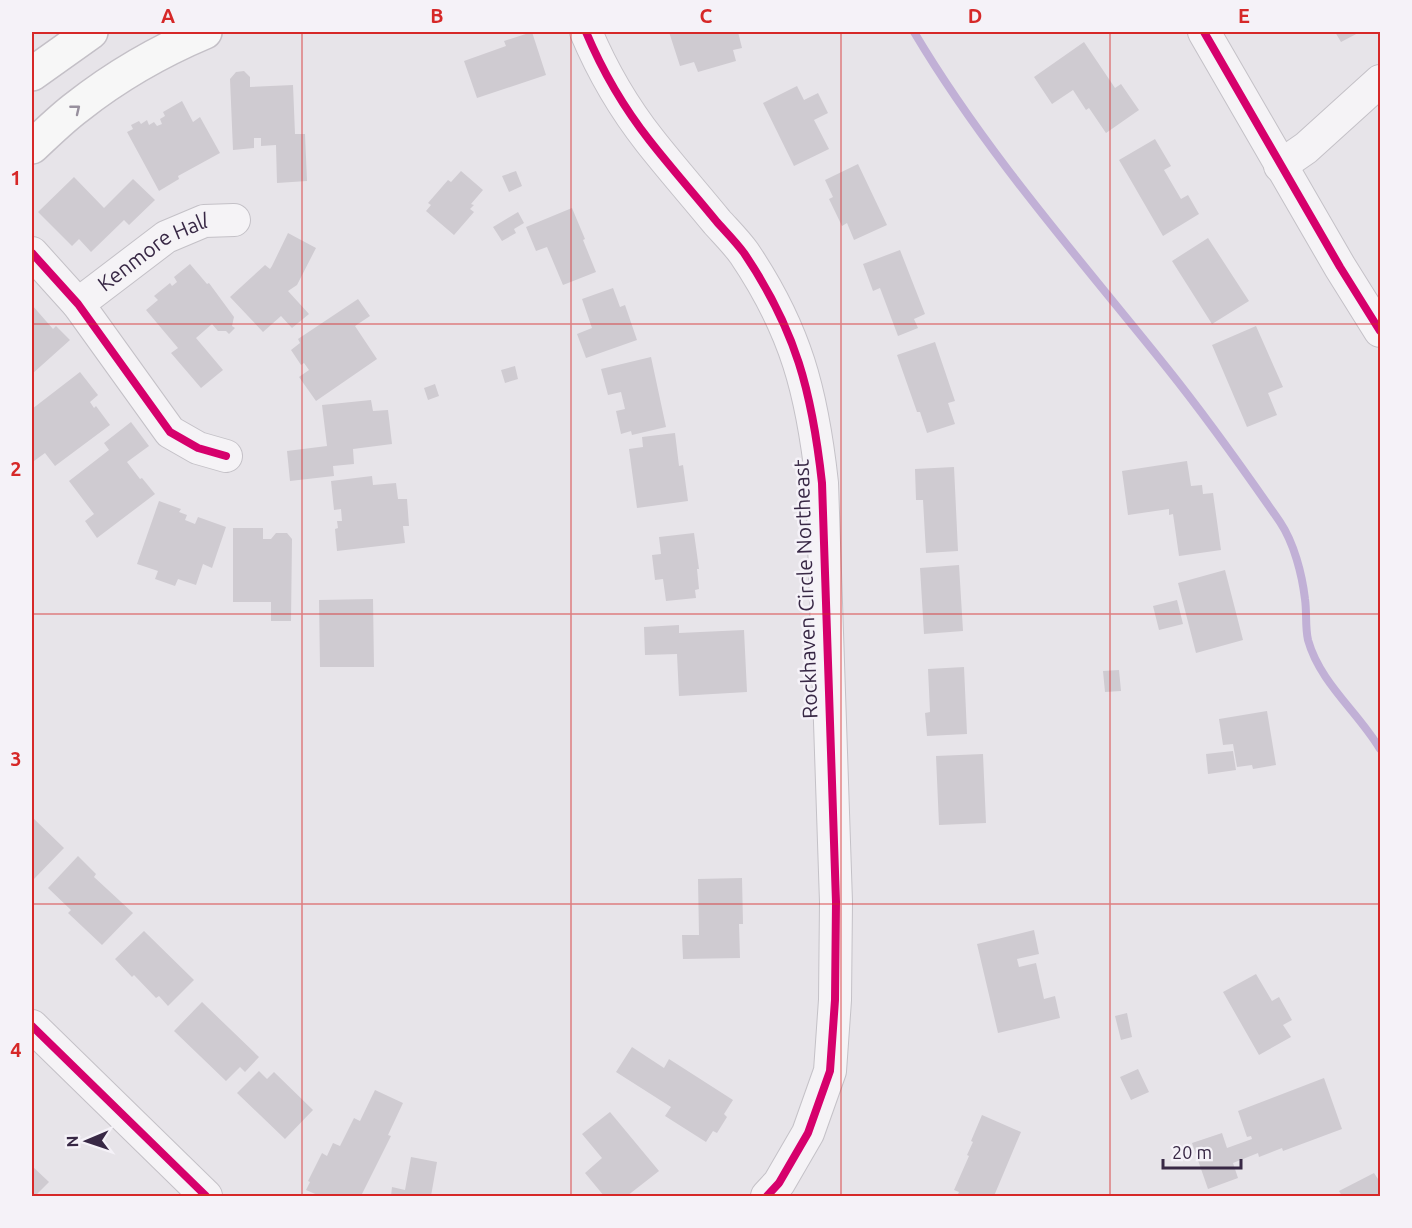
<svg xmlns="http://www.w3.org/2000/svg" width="1412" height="1228" font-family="Ubuntu,sans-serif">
  <rect width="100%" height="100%" fill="#e7e4e9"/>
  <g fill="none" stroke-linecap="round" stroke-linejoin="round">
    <path stroke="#c1b0d6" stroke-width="8" d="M 914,32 C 986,153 1079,258 1167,368 C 1207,418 1244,470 1280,522 C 1294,543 1302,574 1305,599 C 1307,613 1305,627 1308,640 C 1320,683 1358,712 1380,749"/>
  </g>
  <path fill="#cfcbd1" d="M 532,32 L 546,75 L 477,98 L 464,61 L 506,46 L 504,41 Z
    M 669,32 L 738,32 L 742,48 L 733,50 L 736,61 L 698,72 L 694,62 L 680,66 Z
    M 1335,32 L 1360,32 L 1341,42 Z
    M 1084,42 L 1115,88 L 1121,84 L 1139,110 L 1106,133 L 1089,108 L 1086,110 L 1073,90 L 1052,104 L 1034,77 Z
    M 244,71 L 250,77 L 250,87 L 293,85 L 295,134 L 305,134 L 307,181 L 277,183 L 276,145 L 261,146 L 261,138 L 254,138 L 254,148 L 233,150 L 230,79 L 236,72 Z
    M 797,86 L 804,100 L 818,93 L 828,113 L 814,120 L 829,149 L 794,166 L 763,103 Z
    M 182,101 L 193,122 L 200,117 L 220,153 L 178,176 L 179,179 L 159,191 L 127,132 L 133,129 L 131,125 L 139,121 L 141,124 L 147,120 L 149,125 L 154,122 L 157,126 L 162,124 L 160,119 L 165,116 L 163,112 Z
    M 1155,139 L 1171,166 L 1164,170 L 1181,199 L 1188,195 L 1199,214 L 1163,236 L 1119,160 Z
    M 858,164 L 887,225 L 854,240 L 847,223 L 842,226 L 829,199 L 833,197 L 825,180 Z
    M 461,171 L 483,190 L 471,204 L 474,205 L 470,209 L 474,212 L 454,235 L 426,211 L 431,205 L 428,203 L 448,180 L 451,182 Z
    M 516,171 L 522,186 L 509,192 L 502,176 Z
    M 74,177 L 104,208 L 133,179 L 155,200 L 129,225 L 124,220 L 91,252 L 79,239 L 72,246 L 38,212 Z
    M 572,208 L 585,239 L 583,240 L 596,272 L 563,285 L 547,247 L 536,251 L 526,227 Z
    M 518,212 L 524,223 L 514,229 L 516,233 L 502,241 L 493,227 Z
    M 288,233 L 316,248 L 297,285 L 288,291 L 309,314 L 292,328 L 281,316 L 263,332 L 230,297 L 265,265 L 270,269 L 272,266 Z
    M 1208,238 L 1249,301 L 1212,324 L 1172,261 Z
    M 900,250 L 925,314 L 914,319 L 918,328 L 898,336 L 880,288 L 873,291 L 863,264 Z
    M 190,264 L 207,284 L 209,283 L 234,317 L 232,326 L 235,328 L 229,334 L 226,331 L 218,331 L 212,324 L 196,338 L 223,370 L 201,388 L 171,353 L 178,348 L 146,310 L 158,300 L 154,296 L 170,283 L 172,286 L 177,282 L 174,277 Z
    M 613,288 L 620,307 L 625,305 L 637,340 L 586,358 L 577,334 L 592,328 L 582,299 Z
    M 358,299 L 370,316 L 355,326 L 377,359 L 316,401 L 299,377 L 309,370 L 304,363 L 301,365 L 291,350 L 300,343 L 298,339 Z
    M 32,305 L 53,329 L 56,326 L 70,340 L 32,374 Z
    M 1256,326 L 1283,387 L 1268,393 L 1277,415 L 1247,427 L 1212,345 Z
    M 935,342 L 955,401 L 948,403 L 955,424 L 927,433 L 920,412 L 917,412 L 897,355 Z
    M 651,357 L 666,427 L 632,435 L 631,431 L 621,434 L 616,411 L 625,409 L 621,392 L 608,395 L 601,369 Z
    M 515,366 L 518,379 L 505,383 L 501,370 Z
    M 80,372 L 98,395 L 90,402 L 94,408 L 96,406 L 110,425 L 55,466 L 45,453 L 34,461 L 32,457 L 32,409 Z
    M 435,384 L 439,396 L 428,400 L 424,388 Z
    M 371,400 L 373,411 L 388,410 L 392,444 L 353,449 L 354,464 L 333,466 L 334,476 L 290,481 L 287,451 L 327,446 L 322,405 Z
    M 131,422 L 149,446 L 127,462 L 140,479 L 142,478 L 155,494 L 97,538 L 85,521 L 94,514 L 69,481 L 109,450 L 104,443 Z
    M 675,433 L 679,466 L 683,465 L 688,501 L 637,508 L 629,449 L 643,447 L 642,437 Z
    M 1187,461 L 1191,486 L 1202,485 L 1203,494 L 1213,493 L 1221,550 L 1179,556 L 1173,514 L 1169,515 L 1169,509 L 1128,515 L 1122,471 Z
    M 954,467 L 958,551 L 926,553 L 923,500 L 916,500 L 915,469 Z
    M 372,476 L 373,485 L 396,483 L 398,499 L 407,499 L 409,526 L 403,526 L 405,543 L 337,551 L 335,529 L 338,528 L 337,521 L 342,521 L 341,509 L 334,510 L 331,481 Z
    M 159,501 L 181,509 L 179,512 L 187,515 L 185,520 L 195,524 L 198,517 L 226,527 L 212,568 L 203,564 L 196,585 L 178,579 L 175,586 L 155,579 L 158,571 L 137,564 Z
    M 233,528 L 263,528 L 263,539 L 271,539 L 276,533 L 287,533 L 292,539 L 291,621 L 271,621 L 271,602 L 233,602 Z
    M 694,533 L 699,569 L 697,569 L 699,589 L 695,590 L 696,598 L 666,601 L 663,579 L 655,580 L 652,555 L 661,554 L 659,537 Z
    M 959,565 L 963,631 L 924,634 L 920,568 Z
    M 1225,570 L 1243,640 L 1196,653 L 1178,583 Z
    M 373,599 L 374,667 L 320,667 L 319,600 Z
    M 1177,600 L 1183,624 L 1159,630 L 1153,606 Z
    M 679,625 L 679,633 L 744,630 L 747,692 L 679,696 L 677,654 L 645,655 L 644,627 Z
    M 964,667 L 967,734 L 927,736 L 925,713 L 930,712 L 928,669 Z
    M 1119,670 L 1121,691 L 1105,692 L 1103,671 Z
    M 1267,711 L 1276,765 L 1253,769 L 1252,765 L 1237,767 L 1233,744 L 1223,745 L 1219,719 Z
    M 1233,751 L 1236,770 L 1208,774 L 1206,754 Z
    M 983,754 L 986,823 L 939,825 L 936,756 Z
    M 32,817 L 64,848 L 33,880 L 32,879 Z
    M 78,856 L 96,874 L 94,877 L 133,913 L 102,945 L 68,913 L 71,910 L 48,888 Z
    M 742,878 L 743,924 L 739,924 L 740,958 L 683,959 L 682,935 L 699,935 L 698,879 Z
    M 1034,930 L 1039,954 L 1017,959 L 1019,967 L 1036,963 L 1044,999 L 1055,996 L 1060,1018 L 998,1033 L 977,944 Z
    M 144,931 L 194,980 L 168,1006 L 159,996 L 156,998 L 134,975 L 132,977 L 115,959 Z
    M 1256,974 L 1272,1001 L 1279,997 L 1292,1020 L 1283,1025 L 1291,1037 L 1259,1055 L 1223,992 Z
    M 202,1002 L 259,1057 L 245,1072 L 240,1067 L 226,1081 L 174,1031 Z
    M 1127,1013 L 1132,1037 L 1121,1040 L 1115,1016 Z
    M 632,1047 L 664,1068 L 669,1059 L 733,1100 L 724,1114 L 727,1117 L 717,1133 L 713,1131 L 706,1142 L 665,1116 L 671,1107 L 616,1072 Z
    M 1138,1069 L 1149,1092 L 1131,1100 L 1120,1077 Z
    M 259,1071 L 267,1079 L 274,1072 L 313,1110 L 285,1139 L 237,1093 Z
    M 1324,1078 L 1342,1129 L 1283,1151 L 1282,1148 L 1259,1157 L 1258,1153 L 1233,1163 L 1238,1178 L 1208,1189 L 1192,1143 L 1222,1133 L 1227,1148 L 1252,1139 L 1251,1136 L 1247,1137 L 1238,1111 Z
    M 375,1090 L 403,1103 L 388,1135 L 391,1136 L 361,1196 L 320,1196 L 306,1190 L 310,1182 L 308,1181 L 322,1153 L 327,1156 L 333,1143 L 340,1146 L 354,1118 L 360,1121 Z
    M 610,1112 L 659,1171 L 627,1196 L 604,1196 L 585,1173 L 602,1158 L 582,1134 Z
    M 982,1115 L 1021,1132 L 994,1196 L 957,1196 L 959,1192 L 954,1190 L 969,1156 L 967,1155 L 973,1142 L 971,1141 Z
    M 411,1157 L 437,1162 L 431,1196 L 391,1196 L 392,1187 L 405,1190 Z
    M 32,1166 L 49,1182 L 35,1196 L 32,1196 Z
    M 1374,1173 L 1380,1182 L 1380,1196 L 1342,1196 L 1339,1191 Z"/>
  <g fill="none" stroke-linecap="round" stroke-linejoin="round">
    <g stroke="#c4c1c7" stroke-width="34">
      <g id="minor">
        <path d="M 586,32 C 602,70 624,108 650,141 C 672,169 695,195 717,222 C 726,232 736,242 744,253 C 796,330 812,392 822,483 L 836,902 L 835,1000 L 830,1071 L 808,1133 L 779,1183 L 767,1196"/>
        <path d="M 1204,32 L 1340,267 L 1380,331"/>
        <path d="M 1280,166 L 1306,148 L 1380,81"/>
        <path d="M 32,253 L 78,304 L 170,432 L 198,448 L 226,456"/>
        <path id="s1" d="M 78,304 L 166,237 L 204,221 L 234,220"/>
        <path d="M 32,1026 L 206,1196"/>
      </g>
    </g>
    <g stroke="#c4c0c7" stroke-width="36">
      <path id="major" d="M 32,74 L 91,32
        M 32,147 C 46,134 61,119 77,107 C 115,77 160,51 205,32"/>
    </g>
    <use href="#minor" stroke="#f5f3f6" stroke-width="32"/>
    <use href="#major" stroke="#f7f7f7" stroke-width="33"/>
    <g stroke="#f5f2f8" stroke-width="11">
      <path id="cycleway" d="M 586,32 C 602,70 624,108 650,141 C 672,169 695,195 717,222 C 726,232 736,242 744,253 C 796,330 812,392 822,483 L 836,902 L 835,1000 L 830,1071 L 808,1133 L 779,1183 L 767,1196
        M 1204,32 L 1340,267 L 1380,331
        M 32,253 L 78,304 L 170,432 L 198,448 L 226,456
        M 32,1026 L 206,1196"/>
    </g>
    <use href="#cycleway" stroke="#d6006c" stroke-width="8"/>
  </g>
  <defs><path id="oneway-chevron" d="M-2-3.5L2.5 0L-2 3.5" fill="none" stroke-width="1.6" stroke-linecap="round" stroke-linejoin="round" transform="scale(1.5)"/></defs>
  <use stroke="#98909e" href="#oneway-chevron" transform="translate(76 109) rotate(-39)"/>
  <path fill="none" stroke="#d62828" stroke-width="1.5" stroke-opacity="0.55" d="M 302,32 L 302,1196M 571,32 L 571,1196M 841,32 L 841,1196M 1110,32 L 1110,1196M 32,324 L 1380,324M 32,614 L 1380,614M 32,904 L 1380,904"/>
  <g text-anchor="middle" stroke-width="5" stroke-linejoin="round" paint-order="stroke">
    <g font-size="21" fill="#382845" stroke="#f5f2f8">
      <text dy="7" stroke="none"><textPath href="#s1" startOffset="92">Kenmore Hall</textPath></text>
      <text transform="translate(806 589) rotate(-92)" y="7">Rockhaven Circle Northeast</text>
    </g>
  </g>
  <rect width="1412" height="1228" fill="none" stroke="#f5f2f8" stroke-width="66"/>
  <g transform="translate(87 1141) rotate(268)" stroke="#f5f2f8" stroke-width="4.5" paint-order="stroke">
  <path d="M0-4.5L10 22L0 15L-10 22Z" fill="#382845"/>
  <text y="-9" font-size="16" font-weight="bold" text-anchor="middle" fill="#382845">N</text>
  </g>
  <path d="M1163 1159v9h78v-9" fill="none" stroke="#382845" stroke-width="3"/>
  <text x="1172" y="1159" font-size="18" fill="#382845" stroke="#f5f2f8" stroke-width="4.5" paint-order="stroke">20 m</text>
  <rect x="33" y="33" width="1346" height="1162" fill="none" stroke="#d62828" stroke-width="2"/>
  <g font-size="20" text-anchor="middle" font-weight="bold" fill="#d62828">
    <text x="168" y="23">A</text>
    <text x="437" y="23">B</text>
    <text x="706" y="23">C</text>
    <text x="975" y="23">D</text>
    <text x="1244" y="23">E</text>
    <text x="16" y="185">1</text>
    <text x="16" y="476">2</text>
    <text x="16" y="766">3</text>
    <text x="16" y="1057">4</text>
  </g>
</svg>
